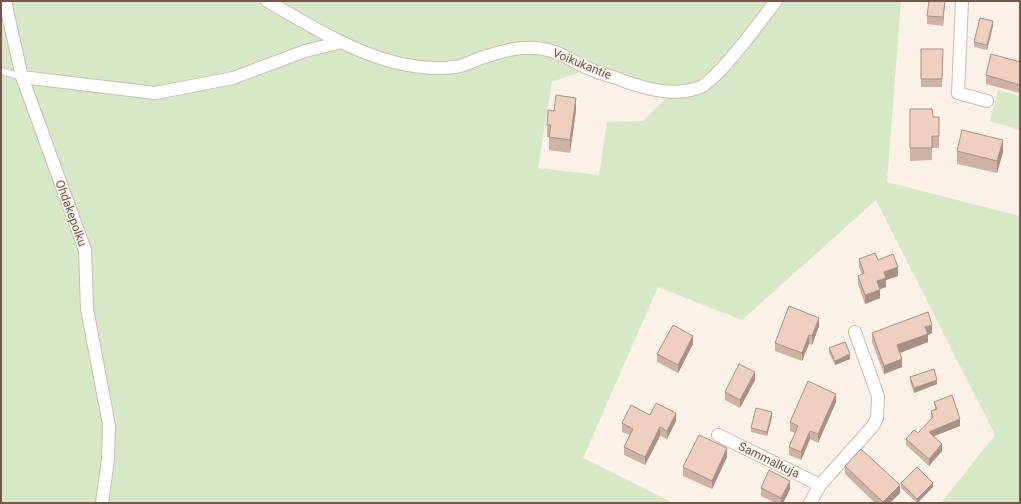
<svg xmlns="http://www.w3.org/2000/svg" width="1021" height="504" font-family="Roboto,sans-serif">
  <rect width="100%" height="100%" fill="#fbf1e7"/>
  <path fill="#d7e8c6" d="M 1,1 L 257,1 L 361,57 L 404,69 L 500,56 L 525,51 L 550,54 L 583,71 L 552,82 L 538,168 L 599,175 L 607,122 L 643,121 L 667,97 L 699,94 L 718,81 L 782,1 L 901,1 L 887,182 L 1020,216 L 1020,503 L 941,503 L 995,435 L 876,200 L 742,320 L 658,287 L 583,458 L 673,503 L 1,503 Z
    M 279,1 L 770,1 L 713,73 L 697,84 L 673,88 L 644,83 L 595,65 L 552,47 L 456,63 L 436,65 L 406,59 L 364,47 Z
    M 998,90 L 1020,96 L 1020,130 L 990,121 Z"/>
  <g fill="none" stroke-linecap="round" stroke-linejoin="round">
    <g stroke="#cebbb1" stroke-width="8">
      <path id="service" d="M 1,71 L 22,77"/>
    </g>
    <g stroke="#cebbb1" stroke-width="14">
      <path id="minor" d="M 5,1 L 22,77 L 85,250 L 87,309 L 109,425 L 108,459 L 102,503
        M 267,1 C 324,33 386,75 455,67 C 463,66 471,62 478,59 C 501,51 527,43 552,51 C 565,55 577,64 590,69 C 598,73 607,75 616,78 C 642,88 670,97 698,88 C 716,83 762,19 776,1
        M 962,1 L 958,93 L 987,101
        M 22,77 L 155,93 L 233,78 L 305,51 L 342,42
        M 718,435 L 820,485
        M 810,503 L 820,485 L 873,426 L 877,418 L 878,396 L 855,332"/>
    </g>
    <use href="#service" stroke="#fff" stroke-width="6"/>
    <use href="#minor" stroke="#fff" stroke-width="12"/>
  </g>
  <path fill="#cdb2a5" d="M 945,1 L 943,26 L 927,24 L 927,16 Z
    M 993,26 L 987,50 L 974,47 L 974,42 Z
    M 921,49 L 943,49 L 942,87 L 921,87 Z
    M 1020,62 L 1020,93 L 986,84 L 986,75 Z
    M 910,109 L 933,117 L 939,117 L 939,148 L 932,148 L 932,160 L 910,161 Z
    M 576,110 L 570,153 L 549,150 L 549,137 L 547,137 L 547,125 L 554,111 Z
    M 957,151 L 1003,152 L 997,173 L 957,164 Z
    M 859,259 L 878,260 L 898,276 L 886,280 L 886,287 L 880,289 L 880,298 L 865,304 L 858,284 L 858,276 L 862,274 L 859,267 Z
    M 819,326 L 812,345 L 809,344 L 802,361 L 775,351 L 775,343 Z
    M 872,333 L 932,333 L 928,335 L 928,342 L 900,353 L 902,367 L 884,374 L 872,342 Z
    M 693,344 L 678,373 L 657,362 L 657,354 Z
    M 829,348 L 850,359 L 835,365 L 829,353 Z
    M 910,377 L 937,384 L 914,393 L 910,382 Z
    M 755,380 L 740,408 L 725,400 L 725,392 Z
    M 836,402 L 818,443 L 810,439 L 801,460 L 789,455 L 789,447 L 795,433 L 790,431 L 790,422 Z
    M 934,402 L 960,426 L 934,436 L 942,451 L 929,466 L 906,445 L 906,439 L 918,433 L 931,419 L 931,411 L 935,409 Z
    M 650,415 L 676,421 L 667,439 L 660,436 L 645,465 L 624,455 L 624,447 L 630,435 L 622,432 L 622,423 Z
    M 772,417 L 767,436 L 751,432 L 751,428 Z
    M 727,457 L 712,489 L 683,476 L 683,467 Z
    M 845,466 L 900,493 L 890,503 L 875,503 L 845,474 Z
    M 901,483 L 933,487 L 918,503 L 917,503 L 901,488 Z
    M 761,488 L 790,489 L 783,503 L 775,503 L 761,496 Z"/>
  <path fill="#a79186" d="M 945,1 L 943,26 L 943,17 Z
    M 993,21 L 993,26 L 987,50 L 987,45 Z
    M 576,98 L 576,110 L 570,153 L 570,140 Z
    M 1003,140 L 1003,152 L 997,173 L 997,161 Z
    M 898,267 L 898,276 L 886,280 L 886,287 L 877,290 L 877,281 L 884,272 Z
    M 880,290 L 880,298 L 865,304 L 865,295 Z
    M 819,318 L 819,326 L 812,345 L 812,336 Z
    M 932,325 L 932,333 L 928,335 L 928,342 L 897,354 L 897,345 L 925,327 Z
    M 809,335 L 809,344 L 802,361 L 802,353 Z
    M 693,336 L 693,344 L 678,373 L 678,365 Z
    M 850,354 L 850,359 L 835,365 L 835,361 Z
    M 902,359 L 902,367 L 884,374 L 884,366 Z
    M 755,372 L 755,380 L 740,408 L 740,400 Z
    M 937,380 L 937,384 L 914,393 L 914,388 Z
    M 836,394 L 836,402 L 818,443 L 818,434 Z
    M 772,412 L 772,417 L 767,436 L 767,432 Z
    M 676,413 L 676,421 L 667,439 L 667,431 Z
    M 960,419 L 960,426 L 929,438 L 929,432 Z
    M 660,427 L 660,436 L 645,465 L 645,457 Z
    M 810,431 L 810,439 L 801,460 L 801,452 Z
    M 942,444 L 942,451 L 929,466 L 929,459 Z
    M 727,448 L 727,457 L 712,489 L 712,481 Z
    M 790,481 L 790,489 L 783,503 L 781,503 L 781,498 Z
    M 933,483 L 933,487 L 917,503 L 917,499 Z
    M 900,485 L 900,493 L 890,503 L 883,503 L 883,502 Z"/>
  <path fill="#eecfc0" stroke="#a79186" d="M 929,1 L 945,1 L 943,17 L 927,16 Z
    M 980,18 L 993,21 L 987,45 L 974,42 Z
    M 921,49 L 943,49 L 942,79 L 921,79 Z
    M 991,54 L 1020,62 L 1020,85 L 986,75 Z
    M 556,95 L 576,98 L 570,140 L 549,137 L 551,125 L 547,125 L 548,110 L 554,111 Z
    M 910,109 L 932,109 L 933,117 L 939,117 L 939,136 L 932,136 L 932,148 L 910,148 Z
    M 962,130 L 1003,140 L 997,161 L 957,151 Z
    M 875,253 L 878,260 L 893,254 L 898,267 L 884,272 L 886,278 L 877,281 L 880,290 L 865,295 L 858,276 L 864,273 L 859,259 Z
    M 789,306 L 819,318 L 812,336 L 809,335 L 802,353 L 775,343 Z
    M 928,312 L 932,325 L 925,327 L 928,334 L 897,345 L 902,359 L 884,366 L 872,333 Z
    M 673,325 L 693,336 L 678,365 L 657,354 Z
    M 845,342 L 850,354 L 835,361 L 829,348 Z
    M 739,364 L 755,372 L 740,400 L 725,392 Z
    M 934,369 L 937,380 L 914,388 L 910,377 Z
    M 808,381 L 836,394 L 818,434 L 810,431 L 801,452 L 789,447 L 798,426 L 790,422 Z
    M 952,395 L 960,419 L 929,432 L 942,444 L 929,459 L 906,439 L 914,430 L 918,433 L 933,417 L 931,411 L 937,409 L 934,402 Z
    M 656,403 L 676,413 L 667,431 L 660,427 L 645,457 L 624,447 L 633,429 L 622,423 L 631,405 L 650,415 Z
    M 756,408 L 772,412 L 767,432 L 751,428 Z
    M 699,435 L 727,448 L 712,481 L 683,467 Z
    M 861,449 L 900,485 L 883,502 L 845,466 Z
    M 917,467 L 933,483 L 917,499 L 901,483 Z
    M 769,470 L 790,481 L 781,498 L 761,488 Z"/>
  <g text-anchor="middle" stroke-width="3" stroke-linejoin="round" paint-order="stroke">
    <g font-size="12" fill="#73574d" stroke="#fef6ed">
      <text transform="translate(582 64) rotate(22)" y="4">Voikukantie</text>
      <text transform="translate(71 213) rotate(70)" y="4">Ohdakepolku</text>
      <text transform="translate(769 460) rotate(26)" y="4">Sammalkuja</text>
    </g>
  </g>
  <rect width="1021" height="504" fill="none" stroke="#73574d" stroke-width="4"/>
</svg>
